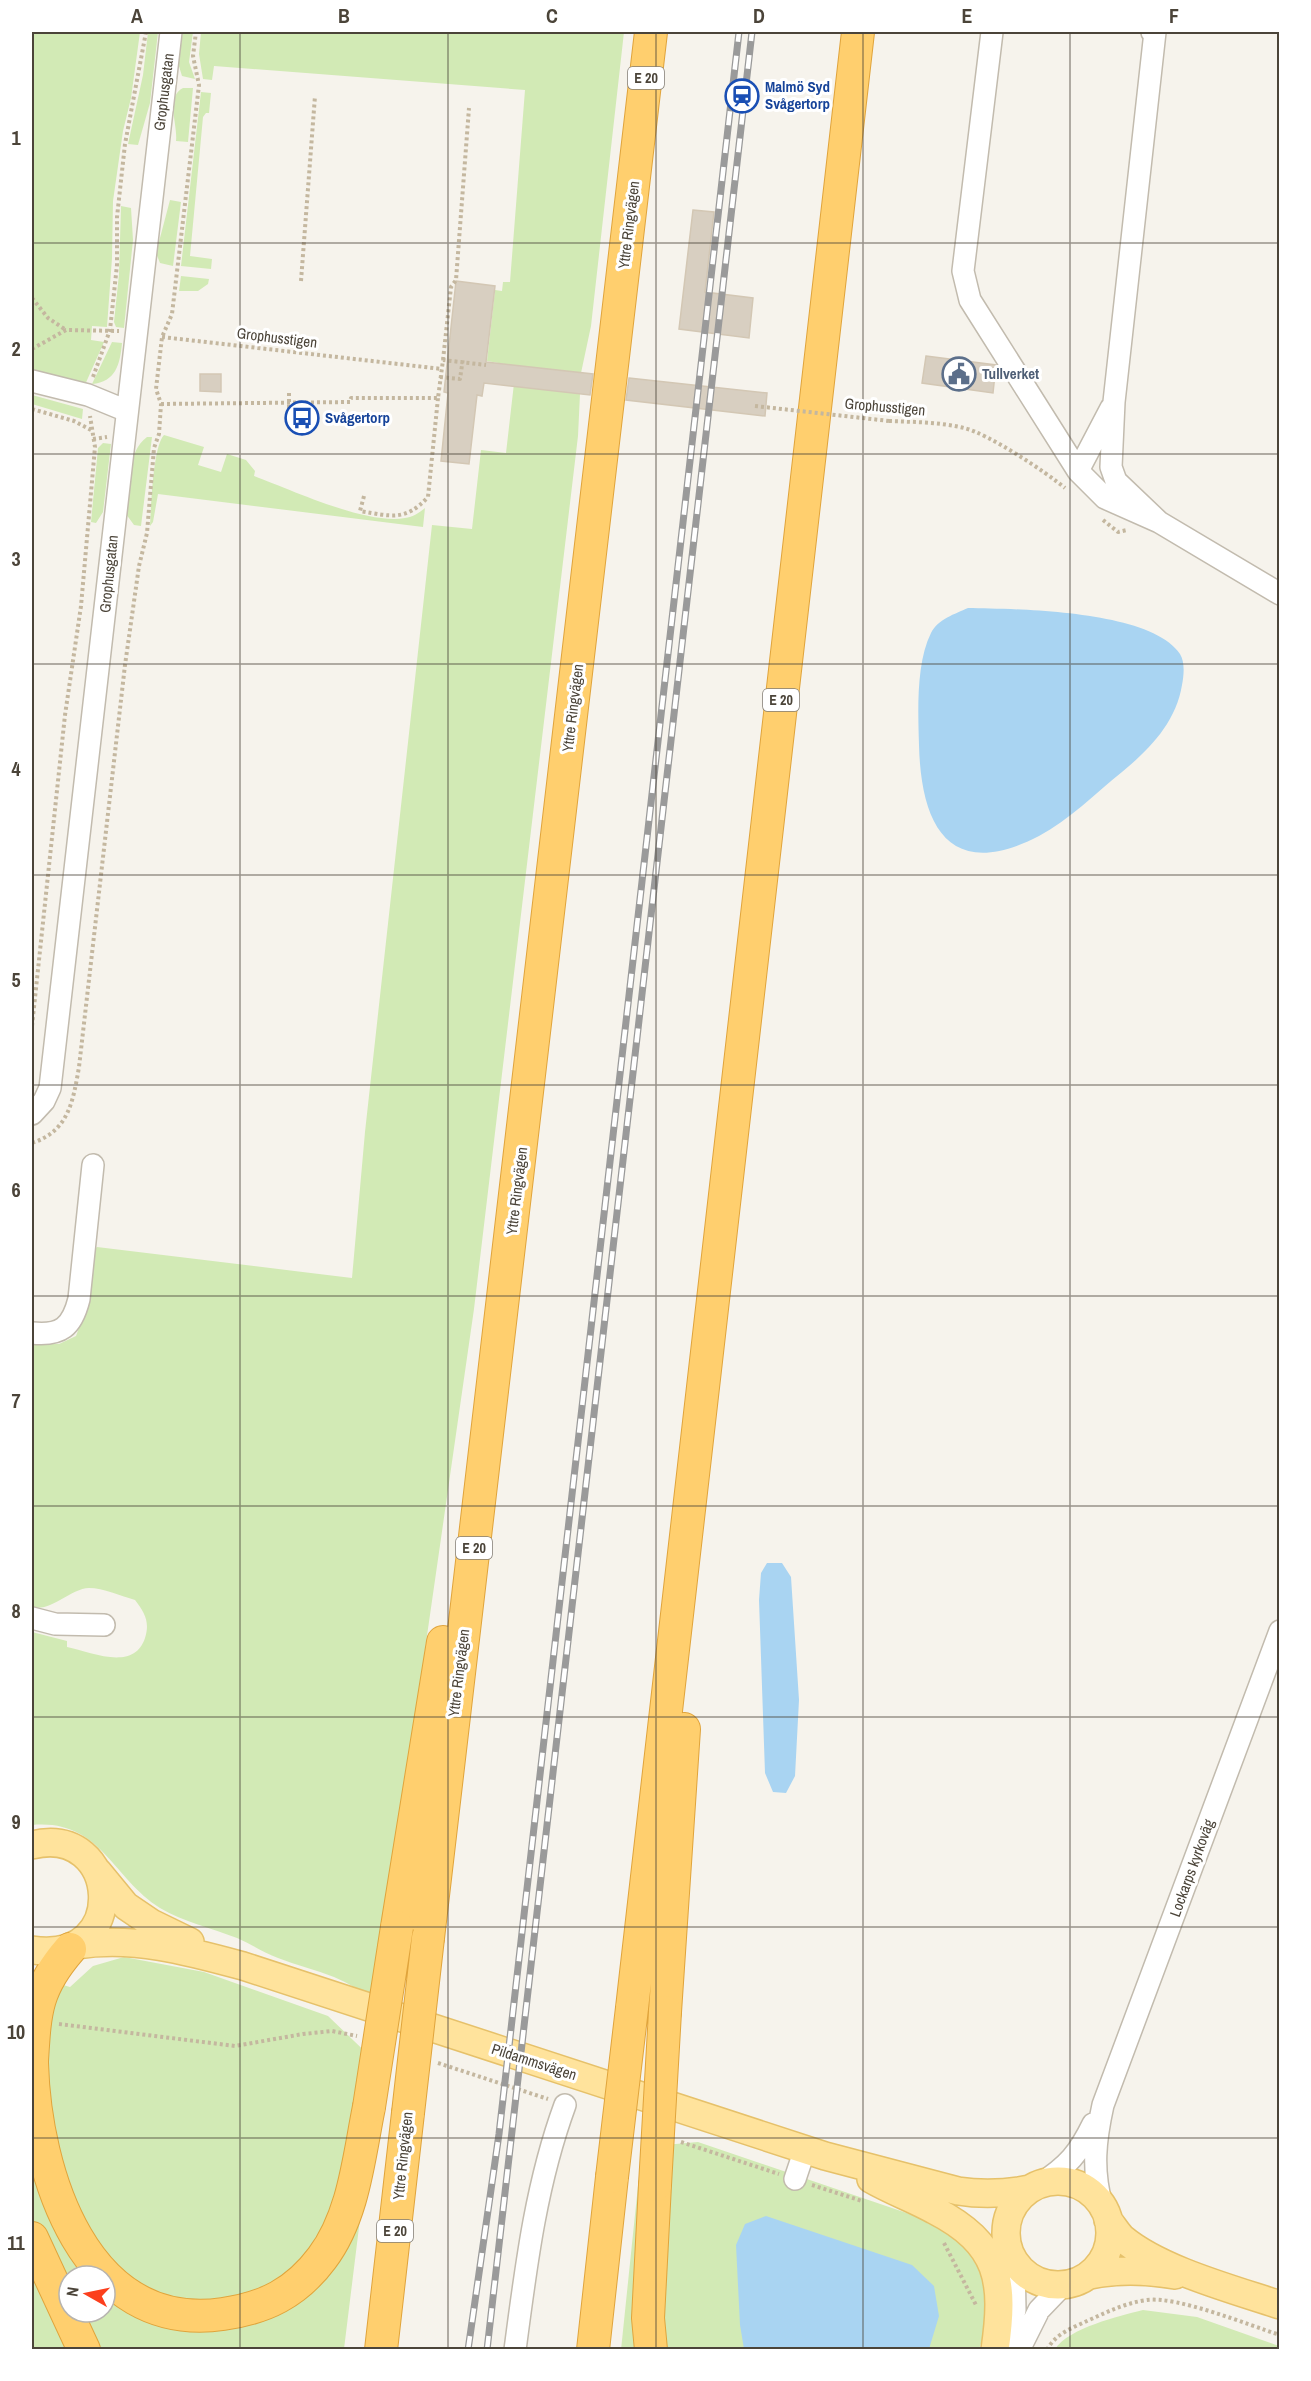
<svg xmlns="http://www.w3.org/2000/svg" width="1311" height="2381" font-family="'Archivo Narrow',sans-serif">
  <rect width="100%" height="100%" fill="#f6f3ec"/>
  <path fill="#d2eab5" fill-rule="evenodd" d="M 32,32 L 140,32 L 131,98 L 123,131 L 113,201 L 112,258 L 107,327 L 92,326 L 91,340 L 104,342 L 84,387 L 32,374 Z
    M 148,32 L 158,32 L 150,103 L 138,145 L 128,144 L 143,75 Z
    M 183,32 L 193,32 L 189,62 L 195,79 L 182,76 L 178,63 Z
    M 201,32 L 624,32 L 591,326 L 581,373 L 578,436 L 474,1309 L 375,1997 C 361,1992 349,1983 334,1977 C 316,1970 296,1965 278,1958 C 264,1953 251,1944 237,1938 C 211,1928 184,1922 160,1908 C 111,1877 101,1819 32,1825 L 32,1632 L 67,1641 L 67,1647 C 91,1652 134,1672 145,1638 C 150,1622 145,1613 135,1600 C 121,1596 103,1588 89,1588 C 69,1589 52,1612 32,1607 L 32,1342 L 59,1344 L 76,1336 L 80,1325 L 89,1254 L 97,1247 L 352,1278 L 365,1132 L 432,525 L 472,529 L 481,450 L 506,453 L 516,366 L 487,361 L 495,290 L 502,291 L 503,282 L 510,282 L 525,90 L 214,66 L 212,80 L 203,79 L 199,54 Z
    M 183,88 L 193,88 L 188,142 L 176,141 C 178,125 165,97 183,88 Z
    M 201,92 L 211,93 L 209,113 L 206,113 L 203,117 L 190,256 L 212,259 L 211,269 L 181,266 Z
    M 170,200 L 181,202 L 173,266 L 160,263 L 156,253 Z
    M 121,206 L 131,208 L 133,240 L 124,328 L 116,327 L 114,322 L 119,274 Z
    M 181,276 L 209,279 L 208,284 L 198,291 L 179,291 Z
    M 112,342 L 122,343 C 120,364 116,382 92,384 Z
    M 32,395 L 83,409 L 82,419 L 32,404 Z
    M 164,435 L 204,447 L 198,465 L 221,472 L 227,454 L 246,460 L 255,471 L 254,476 C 292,490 366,525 405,518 C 413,517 419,513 425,508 L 423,527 L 158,494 L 153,522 L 150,526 C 151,508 153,446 164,435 Z
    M 147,437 L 152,437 L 141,526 L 134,525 L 126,514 C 129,491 126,452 147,437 Z
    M 103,443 L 111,444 L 103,512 L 96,523 L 91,522 L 98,448 Z
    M 124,1957 L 204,1972 L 328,2016 L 379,2065 L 344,2349 L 32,2349 L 32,1976 L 70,1987 L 93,1966 ZM 69,2276 L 105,2276 L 105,2312 L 69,2312 Z
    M 698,2142 L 939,2224 L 973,2254 L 987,2291 L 986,2329 L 979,2349 L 621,2350 L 642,2147 Z
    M 1143,2310 L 1197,2317 L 1279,2346 L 1279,2349 L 1055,2349 C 1069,2328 1119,2316 1143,2310 Z"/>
  <path fill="#a9d4f2" d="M 968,608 C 1017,609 1151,610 1180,654 C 1185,662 1184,675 1182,685 C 1176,722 1150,749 1122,772 C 1096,793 1069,820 1039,836 C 950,882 921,827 919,745 C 918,711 916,663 931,633 C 938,619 955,614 968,608 Z
    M 767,1563 L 782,1563 L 791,1577 L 799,1700 L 795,1776 L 786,1793 L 773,1792 L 765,1773 L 759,1600 L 761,1573 Z
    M 766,2216 L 912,2265 L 934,2286 L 939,2316 L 929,2349 L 744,2349 L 740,2325 L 736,2245 L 745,2224 Z"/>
  <path fill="#d8cfc1" stroke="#d3c7b4" stroke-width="1.5" d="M 693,210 L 714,212 L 705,292 L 753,298 L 749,338 L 679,329 Z
    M 456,281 L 495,286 L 486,362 L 593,374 L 590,395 L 484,383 L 482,396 L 477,395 L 469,464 L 441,461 L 448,393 L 444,392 Z
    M 926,356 L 996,365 L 993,393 L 922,383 Z
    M 200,374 L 221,374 L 221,392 L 200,391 Z
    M 629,378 L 767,393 L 765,416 L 626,400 Z"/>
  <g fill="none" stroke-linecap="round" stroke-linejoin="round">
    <g stroke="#c2bbae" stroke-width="24">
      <path id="minor" d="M 992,32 L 963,271 L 970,300 L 1078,471 L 1105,498 L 1159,522 L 1116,481 L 1111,467 L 1114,402 L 1155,32 L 1152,32
        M 32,381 L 88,395 L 127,411
        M 1078,471 L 1111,408
        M 1159,522 L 1280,594
        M 32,1114 L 44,1101 L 50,1088 L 171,32
        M 32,1333 C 61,1336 72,1327 79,1299 L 93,1165
        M 32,1618 L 55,1624 L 104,1625
        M 795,2179 L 805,2149
        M 1040,2184 C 1068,2166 1079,2153 1093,2124
        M 1102,2206 C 1092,2170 1095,2141 1103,2105 L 1280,1631
        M 515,2350 C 526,2266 536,2184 565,2105
        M 1006,2350 L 1015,2310 L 1014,2262
        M 1019,2350 L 1039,2310 L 1063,2285"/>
    </g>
    <g stroke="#e6c16a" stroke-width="30">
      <path id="major" d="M 32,1845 C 120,1823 132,1965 32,1950
        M 98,1872 L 126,1906 L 151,1923 L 190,1942
        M 77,1945 C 134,1936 188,1951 243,1966 L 825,2156 L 958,2191 C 983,2195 1005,2194 1030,2189
        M 871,2179 C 892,2191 914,2199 934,2210 C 1000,2244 1005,2281 995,2350
        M1006 2233a52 52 0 1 1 104 0a52 52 0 1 1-104 0Z
        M 1108,2220 C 1113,2226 1117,2233 1122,2238 C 1160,2270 1232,2289 1280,2305
        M 1090,2275 C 1119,2269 1146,2270 1175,2275"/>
    </g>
    <g stroke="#e0a43c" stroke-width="34">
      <path id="highway" d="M 397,1927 L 443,1642
        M 428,1938 L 651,32
        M 632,2008 L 858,32
        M 665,2012 L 684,1729
        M 32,2061 C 35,2011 36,1988 70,1949
        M 32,2063 C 35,2172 84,2334 223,2314 C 265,2308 296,2293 322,2258 C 354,2216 359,2156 369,2107
        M 32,2238 L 84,2350
        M 381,2350 L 408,2113
        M 593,2350 L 612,2177
        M 651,2350 L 648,2318 L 655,2185"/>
    </g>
    <path stroke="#c4b79f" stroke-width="4" stroke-dasharray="3 3" stroke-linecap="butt" d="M 301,281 L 315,96
      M 32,298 L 48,318 L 66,330
      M 162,337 L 442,369
      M 32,349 L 66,330 L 119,331
      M 443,360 L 451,287 L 456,280 L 469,108
      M 93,377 L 110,330 L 117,265 L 117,217 L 125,144 L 146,32
      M 440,377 L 460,379 L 463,358
      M 161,404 L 350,402 L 351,398 L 438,398 L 443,360 L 486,365
      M 289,408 L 289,393
      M 32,409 L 74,421 L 91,430
      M 889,421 C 914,422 940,422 964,428 C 987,433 1046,472 1065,488
      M 93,439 L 107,437
      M 364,496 L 360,511 C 391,516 405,522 428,497 L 438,398
      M 1103,520 L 1118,532 L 1127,530
      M 32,1026 L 65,715 L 81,606 L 95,447 L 90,416
      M 32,1143 C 69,1131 73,1101 79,1067 L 125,665 L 139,566 L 147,533 L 154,448 L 159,434 L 161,404 L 156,389 L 162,337 L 172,314 L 199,85 L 193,56 L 196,32
      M 59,2024 L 235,2046 L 303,2034 L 332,2031 L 357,2036
      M 438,2063 L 548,2099
      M 681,2142 L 779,2174
      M 812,2185 L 862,2201
      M 944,2243 L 976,2305
      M 1047,2350 C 1055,2334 1072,2328 1087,2321 C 1107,2312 1125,2303 1147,2300 C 1178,2296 1248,2325 1280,2335"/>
    <use href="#minor" stroke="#fff" stroke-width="21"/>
    <use href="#major" stroke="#ffe39c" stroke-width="27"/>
    <use href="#highway" stroke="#ffcf6e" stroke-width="32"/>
    <g stroke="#9a9a9a" stroke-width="7">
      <path id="rail" d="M 468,2350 L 499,2134 L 739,32
        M 487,2350 L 752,32"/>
    </g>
    <use href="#rail" stroke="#fff" stroke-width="4.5" stroke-dasharray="14" stroke-linecap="butt"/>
    <g stroke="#e0a43c" stroke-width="34" stroke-linecap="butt">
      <path id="highway-bridge" d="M 369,2107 L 397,1927
        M 408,2113 L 428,1938
        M 612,2177 L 632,2008
        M 655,2185 L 665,2012"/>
    </g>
    <path stroke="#c4b79f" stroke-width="4" stroke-dasharray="3 3" stroke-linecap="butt" d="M 755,406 L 889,421"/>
    <use href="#highway-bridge" stroke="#ffcf6e" stroke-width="32"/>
  </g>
  <path fill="none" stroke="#4b4439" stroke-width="1.5" stroke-opacity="0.55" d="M 240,32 L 240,2350M 448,32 L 448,2350M 656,32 L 656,2350M 863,32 L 863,2350M 1070,32 L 1070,2350M 32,243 L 1280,243M 32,454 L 1280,454M 32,664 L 1280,664M 32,875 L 1280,875M 32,1085 L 1280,1085M 32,1296 L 1280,1296M 32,1506 L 1280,1506M 32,1717 L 1280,1717M 32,1927 L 1280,1927M 32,2138 L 1280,2138"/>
  <defs>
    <g id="station-ring" transform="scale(1.725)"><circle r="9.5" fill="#fff" stroke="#1a4fb4" stroke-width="1.5"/><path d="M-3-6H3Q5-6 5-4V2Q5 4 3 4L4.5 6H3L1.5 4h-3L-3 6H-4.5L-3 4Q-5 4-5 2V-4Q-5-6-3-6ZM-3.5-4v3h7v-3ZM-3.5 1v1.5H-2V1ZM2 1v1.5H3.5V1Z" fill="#1a4fb4"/></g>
    <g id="civic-ring" transform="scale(1.725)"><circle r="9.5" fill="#fff" stroke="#5c6f8a" stroke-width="1.5"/><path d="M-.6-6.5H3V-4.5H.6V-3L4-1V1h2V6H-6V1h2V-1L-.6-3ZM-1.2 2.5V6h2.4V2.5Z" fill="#5c6f8a"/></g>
    <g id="bus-ring" transform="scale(1.725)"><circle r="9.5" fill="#fff" stroke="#1a4fb4" stroke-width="1.5"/><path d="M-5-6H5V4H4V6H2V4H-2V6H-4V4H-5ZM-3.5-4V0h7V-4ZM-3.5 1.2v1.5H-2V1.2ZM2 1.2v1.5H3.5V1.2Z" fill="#1a4fb4"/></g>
  </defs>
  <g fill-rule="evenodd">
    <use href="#station-ring" x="742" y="96"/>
    <use href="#civic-ring" x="959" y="374"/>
    <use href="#bus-ring" x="302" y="418"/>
  </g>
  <g text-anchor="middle" stroke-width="6" stroke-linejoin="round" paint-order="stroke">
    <g fill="#fff" stroke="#817c74" stroke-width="1.5">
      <rect x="628" y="67" width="36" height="22" rx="4.5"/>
      <rect x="763" y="689" width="36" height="22" rx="4.5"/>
      <rect x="456" y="1537" width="36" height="22" rx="4.5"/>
      <rect x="377" y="2220" width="36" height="22" rx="4.5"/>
    </g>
    <g font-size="14" font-weight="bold" fill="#4b4439">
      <text x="646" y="83">E 20</text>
      <text x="781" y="705">E 20</text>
      <text x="474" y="1553">E 20</text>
      <text x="395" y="2236">E 20</text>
    </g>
    <g font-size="15" font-weight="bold" fill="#164399" stroke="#fff" text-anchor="start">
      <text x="765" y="92">Malmö Syd<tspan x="765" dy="17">Svågertorp</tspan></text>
      <text x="325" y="423">Svågertorp</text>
    </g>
    <g font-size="15" fill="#4b4439" stroke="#fff">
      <text transform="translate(164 92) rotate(-83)" y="5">Grophusgatan</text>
      <text transform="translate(629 225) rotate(-83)" y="5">Yttre Ringvägen</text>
      <text transform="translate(277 338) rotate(7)" y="5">Grophusstigen</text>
      <text transform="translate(885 407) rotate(5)" y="5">Grophusstigen</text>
      <text transform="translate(109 574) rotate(-84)" y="5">Grophusgatan</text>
      <text transform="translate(573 708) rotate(-83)" y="5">Yttre Ringvägen</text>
      <text transform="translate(517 1191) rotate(-83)" y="5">Yttre Ringvägen</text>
      <text transform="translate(459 1673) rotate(-83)" y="5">Yttre Ringvägen</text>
      <text transform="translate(1192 1868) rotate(-70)" y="5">Lockarps kyrkoväg</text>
      <text transform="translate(534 2062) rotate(18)" y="5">Pildammsvägen</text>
      <text transform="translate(403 2156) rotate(-84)" y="5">Yttre Ringvägen</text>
    </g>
    <g font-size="15" font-weight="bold" fill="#4e5e75" stroke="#fff" text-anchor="start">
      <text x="982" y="379">Tullverket</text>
    </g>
  </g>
  <rect width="1311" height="2381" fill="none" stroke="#ffffff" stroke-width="66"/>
  <g transform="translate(87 2294) rotate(279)"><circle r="28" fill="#ffffff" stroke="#b7b4b0" stroke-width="1.5"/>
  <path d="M0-4.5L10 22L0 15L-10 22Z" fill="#fc3f1d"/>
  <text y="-9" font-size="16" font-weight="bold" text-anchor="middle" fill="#4b4439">N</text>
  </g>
  <rect x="33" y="33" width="1245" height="2315" fill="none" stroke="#4b4439" stroke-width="2"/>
  <g font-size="20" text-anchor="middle" font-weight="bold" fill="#4b4439">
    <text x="137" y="23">A</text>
    <text x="344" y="23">B</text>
    <text x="552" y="23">C</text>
    <text x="759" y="23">D</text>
    <text x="967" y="23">E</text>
    <text x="1174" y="23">F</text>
    <text x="16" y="145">1</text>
    <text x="16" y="356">2</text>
    <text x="16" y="566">3</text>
    <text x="16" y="776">4</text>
    <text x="16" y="987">5</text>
    <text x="16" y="1197">6</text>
    <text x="16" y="1408">7</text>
    <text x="16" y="1618">8</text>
    <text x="16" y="1829">9</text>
    <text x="16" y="2039">10</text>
    <text x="16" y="2250">11</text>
  </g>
</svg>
